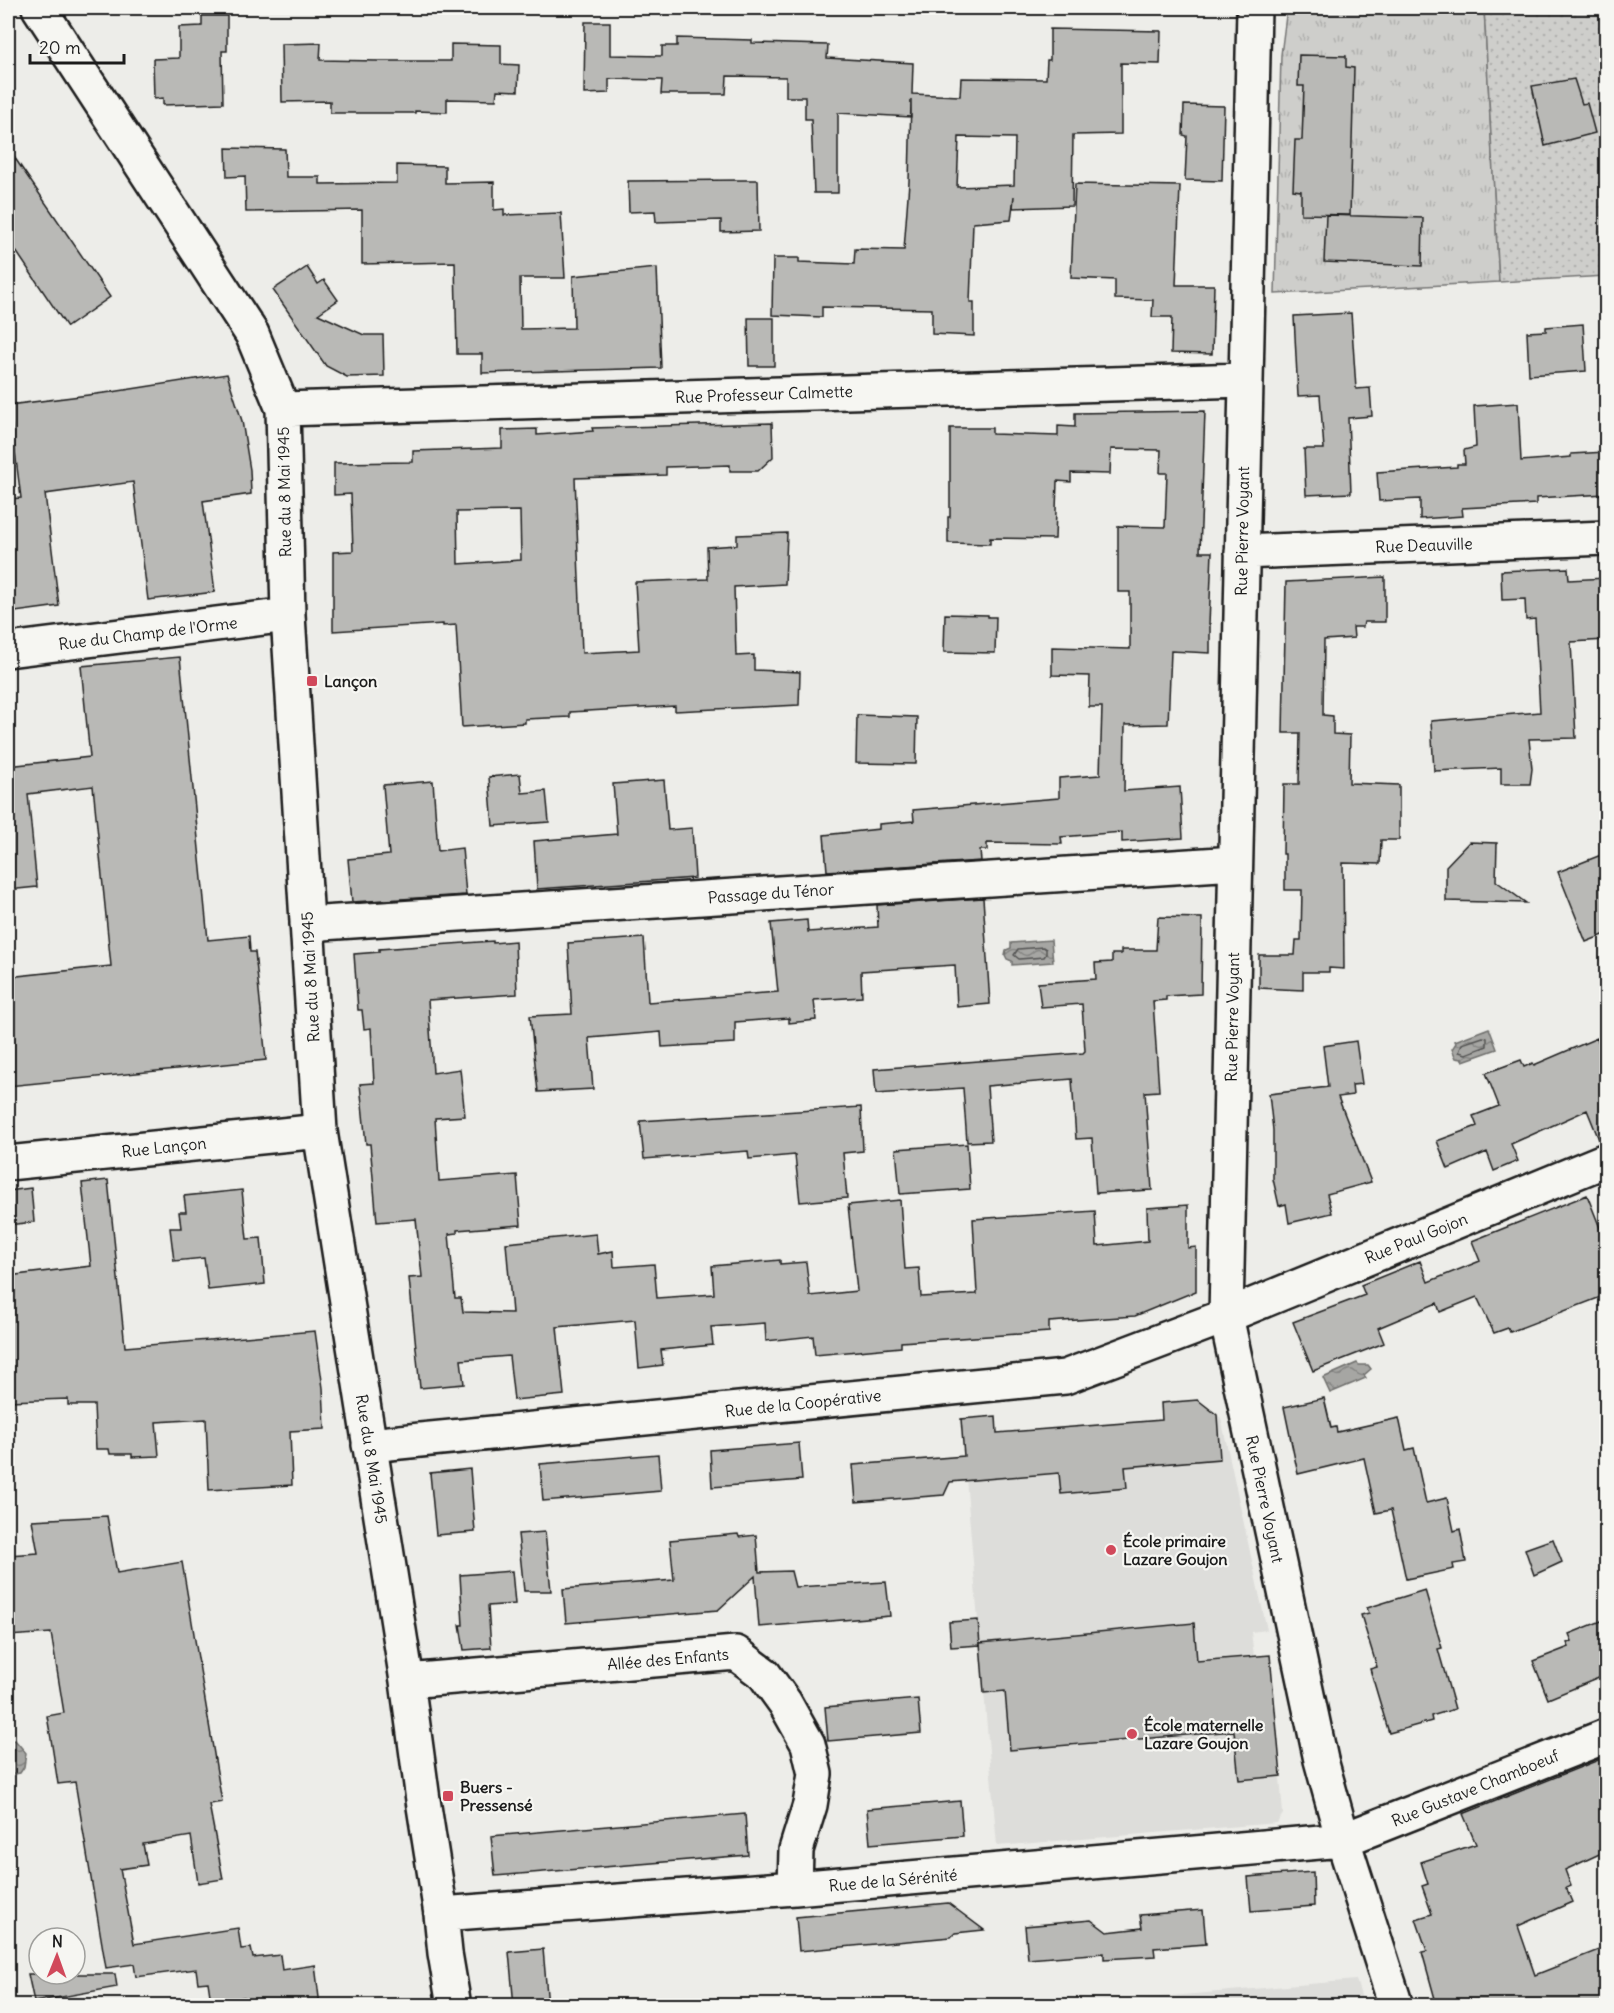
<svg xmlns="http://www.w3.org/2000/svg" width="1614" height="2013" font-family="Delius,sans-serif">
  <defs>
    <pattern id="grass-tufts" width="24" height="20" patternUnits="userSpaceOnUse" patternTransform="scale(1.5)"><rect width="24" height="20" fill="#cececb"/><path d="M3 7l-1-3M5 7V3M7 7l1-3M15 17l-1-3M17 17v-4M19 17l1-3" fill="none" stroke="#b0b0ae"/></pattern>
    <pattern id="garden-dots" width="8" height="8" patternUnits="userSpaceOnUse" patternTransform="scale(1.5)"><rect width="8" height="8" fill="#cececb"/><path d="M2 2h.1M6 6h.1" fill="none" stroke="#b0b0ae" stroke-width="1.8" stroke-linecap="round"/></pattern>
    <pattern id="water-waves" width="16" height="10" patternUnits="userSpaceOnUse" patternTransform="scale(1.5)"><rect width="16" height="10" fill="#a6a6a3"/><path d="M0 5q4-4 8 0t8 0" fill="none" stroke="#868684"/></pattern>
  </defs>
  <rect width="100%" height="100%" fill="#edede9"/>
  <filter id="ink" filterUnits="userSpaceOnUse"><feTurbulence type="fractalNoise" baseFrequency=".0167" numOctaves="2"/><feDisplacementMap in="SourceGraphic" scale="12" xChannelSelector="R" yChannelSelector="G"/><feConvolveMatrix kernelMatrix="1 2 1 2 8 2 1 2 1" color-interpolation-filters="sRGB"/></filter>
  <g filter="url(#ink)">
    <path fill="#ddddda" d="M 1198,1400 L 1221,1418 L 1267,1630 L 1251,1632 L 1254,1656 L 1270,1655 L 1283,1814 L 1277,1823 L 997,1846 L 961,1419 L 996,1416 L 998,1433 L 1162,1420 L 1161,1403 Z
      M 1356,1980 L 1364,2005 L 1067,2005 Z"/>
    <path fill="url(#grass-tufts)" stroke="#757574" stroke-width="1.5" d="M 1287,8 L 1484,8 L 1499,282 L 1275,294 L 1281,55 Z"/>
    <path fill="url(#garden-dots)" stroke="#757574" stroke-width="1.5" d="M 1484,8 L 1601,8 L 1606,12 L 1606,276 L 1499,282 Z"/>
    <path fill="url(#water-waves)" stroke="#6f6f6d" stroke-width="1.5" d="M 1051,940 L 1053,962 L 1012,965 L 1012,961 L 1007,959 L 1005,955 L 1006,950 L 1011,948 L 1011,943 Z
      M 1489,1028 L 1497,1049 L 1463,1061 L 1462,1059 L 1456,1058 L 1452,1049 L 1456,1043 L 1455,1041 Z
      M 1357,1363 L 1359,1365 L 1368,1365 L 1371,1369 L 1364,1375 L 1366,1378 L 1330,1393 L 1323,1378 Z
      M 15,1740 L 26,1753 L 24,1767 L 20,1773 L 8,1775 L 8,1741 Z"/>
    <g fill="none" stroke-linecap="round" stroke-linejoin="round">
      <path stroke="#535352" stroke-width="1.5" d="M 1043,947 L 1046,949 L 1046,954 L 1044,957 L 1019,959 L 1014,955 L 1018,949 Z
        M 1483,1037 L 1487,1038 L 1487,1046 L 1466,1054 L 1459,1052 L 1462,1044 Z"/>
    </g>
    <path fill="#b9b9b6" stroke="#1c1c1c" stroke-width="1.5" fill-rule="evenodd" d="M 202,16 L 227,16 L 227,51 L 222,51 L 223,103 L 163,105 L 163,98 L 154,99 L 153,59 L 179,58 L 179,27 L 202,26 Z
      M 585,22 L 610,22 L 610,55 L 662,56 L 662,46 L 677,46 L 677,38 L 752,40 L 752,43 L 828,45 L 827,58 L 913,63 L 912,94 L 960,96 L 961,78 L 1046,79 L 1047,60 L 1050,60 L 1050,29 L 1161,31 L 1160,64 L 1121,63 L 1121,134 L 1073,135 L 1072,206 L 1013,208 L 1014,196 L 1011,220 L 973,223 L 970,302 L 974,302 L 974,336 L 932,334 L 932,309 L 822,307 L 822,317 L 772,315 L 773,258 L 799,258 L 799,262 L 854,264 L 855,249 L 904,250 L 909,182 L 911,100 L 911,117 L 838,113 L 838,193 L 814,193 L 811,119 L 805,119 L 805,97 L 786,97 L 786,77 L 727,76 L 726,94 L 661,94 L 662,80 L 609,79 L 609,93 L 584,94 ZM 959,137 L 1015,138 L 1014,185 L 957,187 Z
      M 321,43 L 320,60 L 378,61 L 451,61 L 451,44 L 501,45 L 501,64 L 519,65 L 518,91 L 497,90 L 496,100 L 447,99 L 447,112 L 415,111 L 415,113 L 330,113 L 330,101 L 282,102 L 281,44 Z
      M 1299,55 L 1346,56 L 1346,67 L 1354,68 L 1350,215 L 1301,214 L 1301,191 L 1293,190 L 1295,140 L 1302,140 L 1304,86 L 1298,86 Z
      M 1574,79 L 1582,104 L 1587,103 L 1595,133 L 1545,146 L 1532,86 Z
      M 1184,105 L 1224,106 L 1222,181 L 1185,180 L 1187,136 L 1183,135 Z
      M 8,148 L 110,297 L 67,327 L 8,239 Z
      M 226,148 L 285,149 L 286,177 L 320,177 L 320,184 L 397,183 L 397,165 L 445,166 L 445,183 L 494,182 L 494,210 L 504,209 L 504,215 L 561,213 L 565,278 L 520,278 L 521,329 L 574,328 L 573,276 L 657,268 L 661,368 L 482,373 L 482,354 L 457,354 L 455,262 L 362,264 L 362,210 L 246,212 L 245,176 L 227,177 Z
      M 743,180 L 758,180 L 759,231 L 721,232 L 721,220 L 656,222 L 655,211 L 629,212 L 628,181 Z
      M 1075,184 L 1180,186 L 1176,285 L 1214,285 L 1212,354 L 1171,353 L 1172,317 L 1152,317 L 1153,300 L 1115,299 L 1115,280 L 1071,278 Z
      M 1326,215 L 1423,218 L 1422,266 L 1324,262 Z
      M 307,267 L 318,284 L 324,280 L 338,300 L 318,314 L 364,335 L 383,335 L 384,376 L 347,377 L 326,366 L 273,290 Z
      M 1351,313 L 1356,389 L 1370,388 L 1372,416 L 1348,418 L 1351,493 L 1306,495 L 1304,449 L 1324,449 L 1320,395 L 1298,396 L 1294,316 Z
      M 748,318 L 774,318 L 774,366 L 749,366 Z
      M 1583,324 L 1586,371 L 1529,375 L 1527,332 L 1546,331 L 1546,327 Z
      M 227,374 L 242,421 L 250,470 L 251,494 L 203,501 L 215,592 L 148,600 L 133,482 L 45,494 L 59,606 L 8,613 L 8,499 L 21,498 L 9,405 L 112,392 Z
      M 1518,403 L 1521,461 L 1571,457 L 1571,454 L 1606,452 L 1606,494 L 1536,498 L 1536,504 L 1462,508 L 1463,516 L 1420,519 L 1420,499 L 1379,501 L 1377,472 L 1457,467 L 1457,464 L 1465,464 L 1464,450 L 1476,447 L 1474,406 Z
      M 1205,411 L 1200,552 L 1212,552 L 1209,624 L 1210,624 L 1210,653 L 1171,651 L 1168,724 L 1125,725 L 1124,791 L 1180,787 L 1183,838 L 1122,842 L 1122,832 L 1061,837 L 1062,844 L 987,843 L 987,850 L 980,850 L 981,861 L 827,871 L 824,835 L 879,829 L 879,824 L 914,821 L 913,810 L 1059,798 L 1059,778 L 1100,775 L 1102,707 L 1089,707 L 1090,676 L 1052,675 L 1052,647 L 1130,649 L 1130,592 L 1118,592 L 1118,526 L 1165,527 L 1167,473 L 1160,473 L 1161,450 L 1111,449 L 1110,474 L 1071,473 L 1071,482 L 1057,481 L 1055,539 L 990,538 L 990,544 L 948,543 L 948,517 L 950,517 L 950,428 L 992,428 L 992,434 L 1058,436 L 1058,426 L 1075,427 L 1075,413 Z
      M 772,423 L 773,457 L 758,471 L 730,471 L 730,465 L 666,467 L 666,475 L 575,478 L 582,653 L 639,650 L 635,582 L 708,579 L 707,547 L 737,545 L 737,535 L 787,533 L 785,584 L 734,587 L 736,656 L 754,655 L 754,670 L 800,672 L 799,705 L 675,711 L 675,706 L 570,712 L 570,717 L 525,719 L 525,723 L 462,727 L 456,625 L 443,626 L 443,624 L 333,631 L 333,552 L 353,551 L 351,494 L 334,495 L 334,463 L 413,462 L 413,451 L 502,448 L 502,430 L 537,429 L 537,435 L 593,431 L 592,428 ZM 520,511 L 521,560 L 458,564 L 457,512 Z
      M 1568,568 L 1569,580 L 1606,578 L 1606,640 L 1571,642 L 1576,738 L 1529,739 L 1532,769 L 1530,784 L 1501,784 L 1501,768 L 1434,771 L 1431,721 L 1540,712 L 1535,619 L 1526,620 L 1525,599 L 1502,600 L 1501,571 Z
      M 1385,577 L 1385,622 L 1364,622 L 1363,627 L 1353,627 L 1354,638 L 1324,640 L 1323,715 L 1333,716 L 1333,734 L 1350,735 L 1349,783 L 1399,785 L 1399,840 L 1381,840 L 1380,864 L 1343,863 L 1344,969 L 1329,968 L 1329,972 L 1303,972 L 1303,990 L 1259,988 L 1259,955 L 1295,955 L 1296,940 L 1301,940 L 1302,890 L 1285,890 L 1285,854 L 1283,854 L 1284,784 L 1299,784 L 1300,733 L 1283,733 L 1286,582 Z
      M 945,614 L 988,615 L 988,617 L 996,617 L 995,653 L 944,652 Z
      M 180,657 L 208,940 L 249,936 L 250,952 L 255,952 L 266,1060 L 8,1086 L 8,977 L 111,966 L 93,786 L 28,794 L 37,887 L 8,890 L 8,766 L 90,757 L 81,666 Z
      M 857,715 L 917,717 L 916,764 L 856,763 Z
      M 520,774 L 522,793 L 546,791 L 549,822 L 493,826 L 489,777 Z
      M 664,780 L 668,830 L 692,828 L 695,878 L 537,889 L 534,841 L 617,834 L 613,784 Z
      M 433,781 L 438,851 L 462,848 L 466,895 L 352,902 L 348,859 L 389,855 L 383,785 Z
      M 1469,842 L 1497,843 L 1496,881 L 1526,903 L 1446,901 L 1446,866 Z
      M 1601,855 L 1606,869 L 1606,934 L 1586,942 L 1558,872 Z
      M 983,898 L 990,1004 L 957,1007 L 955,965 L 861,971 L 862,997 L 814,1000 L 816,1020 L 789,1023 L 789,1018 L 735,1022 L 735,1043 L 662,1047 L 661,1032 L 589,1038 L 593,1089 L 538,1092 L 530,1016 L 572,1014 L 568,943 L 644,938 L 648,1002 L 778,992 L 771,923 L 807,920 L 808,932 L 878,927 L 877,905 Z
      M 1158,917 L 1202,918 L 1201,994 L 1166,996 L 1166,1000 L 1153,1001 L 1159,1091 L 1145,1092 L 1152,1190 L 1096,1193 L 1092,1138 L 1076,1139 L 1072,1079 L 987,1086 L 991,1141 L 967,1142 L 963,1088 L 876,1094 L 874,1069 L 1083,1053 L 1085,1051 L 1082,1004 L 1041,1007 L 1038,983 L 1096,979 L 1095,963 L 1112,962 L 1112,954 L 1121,954 L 1121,950 L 1156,950 Z
      M 493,941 L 493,943 L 515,941 L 517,994 L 428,1000 L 433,1073 L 460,1069 L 465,1116 L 435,1118 L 439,1181 L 517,1175 L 521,1225 L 457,1230 L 457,1233 L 449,1234 L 455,1298 L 461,1298 L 463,1312 L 512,1313 L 506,1243 L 596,1234 L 598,1254 L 613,1251 L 614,1267 L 654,1264 L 657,1298 L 714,1294 L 712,1266 L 780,1260 L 780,1264 L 806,1262 L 810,1296 L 857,1291 L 848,1205 L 900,1200 L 905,1269 L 919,1268 L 921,1297 L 977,1294 L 973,1219 L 1095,1211 L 1097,1246 L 1148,1241 L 1147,1208 L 1188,1205 L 1188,1248 L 1196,1247 L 1196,1291 L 1135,1316 L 1049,1322 L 1049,1332 L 901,1342 L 901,1347 L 815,1355 L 813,1336 L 766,1341 L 765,1323 L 711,1327 L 713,1345 L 661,1350 L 663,1365 L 639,1368 L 635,1320 L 557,1327 L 564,1395 L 514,1400 L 509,1356 L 461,1360 L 464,1384 L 420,1388 L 409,1278 L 422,1277 L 416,1219 L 377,1222 L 370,1144 L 366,1144 L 360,1084 L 374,1083 L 371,1028 L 364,1029 L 362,1010 L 358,1010 L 354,954 L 379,952 L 379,949 Z
      M 1597,1038 L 1599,1043 L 1606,1040 L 1606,1142 L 1600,1142 L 1587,1110 L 1511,1144 L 1518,1161 L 1494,1171 L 1487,1152 L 1448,1169 L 1437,1141 L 1477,1126 L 1473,1116 L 1499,1106 L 1486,1073 L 1521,1060 L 1524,1067 L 1533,1063 L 1534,1065 Z
      M 1356,1041 L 1362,1084 L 1352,1085 L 1353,1095 L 1338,1097 L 1371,1182 L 1327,1194 L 1332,1213 L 1289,1223 L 1286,1204 L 1279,1206 L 1273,1179 L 1273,1130 L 1269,1094 L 1328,1087 L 1323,1046 Z
      M 861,1107 L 863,1151 L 843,1153 L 847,1198 L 800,1202 L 795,1155 L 749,1159 L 748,1151 L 644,1159 L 640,1121 Z
      M 967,1144 L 970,1189 L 900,1194 L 896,1149 Z
      M 108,1180 L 125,1347 L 315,1331 L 323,1388 L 325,1429 L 290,1431 L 292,1485 L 209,1490 L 206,1419 L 156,1422 L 159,1456 L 132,1457 L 132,1454 L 110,1454 L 109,1449 L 96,1449 L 94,1405 L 68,1405 L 68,1399 L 8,1401 L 8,1276 L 91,1266 L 82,1183 Z
      M 31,1188 L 34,1222 L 8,1225 L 8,1191 Z
      M 242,1190 L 247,1239 L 261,1238 L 265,1284 L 208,1290 L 204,1258 L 174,1261 L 170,1228 L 181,1228 L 179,1212 L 186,1212 L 184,1196 Z
      M 1587,1195 L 1606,1243 L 1606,1295 L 1510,1332 L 1508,1328 L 1494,1333 L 1477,1297 L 1440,1312 L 1437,1303 L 1378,1328 L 1384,1343 L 1313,1371 L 1293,1322 L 1365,1295 L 1361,1285 L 1420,1261 L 1428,1282 L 1480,1261 L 1472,1241 Z
      M 1324,1398 L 1331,1428 L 1336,1427 L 1337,1432 L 1399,1418 L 1406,1450 L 1414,1448 L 1426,1503 L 1447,1498 L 1454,1531 L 1460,1529 L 1466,1562 L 1453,1564 L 1454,1569 L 1406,1579 L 1391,1510 L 1376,1513 L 1364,1458 L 1298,1474 L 1284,1407 Z
      M 1198,1400 L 1217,1415 L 1220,1459 L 1125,1467 L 1127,1488 L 1061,1494 L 1059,1473 L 950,1482 L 944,1495 L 856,1502 L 853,1465 L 964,1456 L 961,1419 L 996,1416 L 997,1433 L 1162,1420 L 1161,1403 Z
      M 799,1443 L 802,1480 L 712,1487 L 710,1450 Z
      M 658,1454 L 661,1491 L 543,1501 L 540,1464 Z
      M 470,1469 L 475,1532 L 436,1535 L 430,1473 Z
      M 107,1516 L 117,1573 L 182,1562 L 222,1802 L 209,1804 L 223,1879 L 198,1883 L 191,1836 L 143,1844 L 147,1865 L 120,1869 L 134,1944 L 238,1928 L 241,1949 L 251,1948 L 253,1958 L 280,1955 L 282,1970 L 315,1965 L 320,2006 L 245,2006 L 244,1997 L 211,2002 L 208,1982 L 198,1983 L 196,1969 L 136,1977 L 134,1964 L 106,1968 L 75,1782 L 58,1784 L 51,1739 L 47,1716 L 64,1713 L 51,1633 L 8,1636 L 8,1555 L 38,1553 L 32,1520 Z
      M 545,1532 L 551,1591 L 524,1591 L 518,1534 Z
      M 738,1534 L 739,1537 L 756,1535 L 759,1572 L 791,1571 L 795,1587 L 886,1582 L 890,1616 L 759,1627 L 755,1576 L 718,1610 L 566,1623 L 563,1589 L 674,1580 L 670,1540 Z
      M 1553,1539 L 1562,1562 L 1534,1575 L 1525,1549 Z
      M 512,1571 L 515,1604 L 488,1606 L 491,1648 L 464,1650 L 460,1625 L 463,1625 L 460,1575 Z
      M 1425,1590 L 1442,1648 L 1438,1649 L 1455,1709 L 1431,1716 L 1432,1721 L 1389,1733 L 1370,1669 L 1377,1667 L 1361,1615 L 1369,1613 L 1367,1608 Z
      M 1606,1619 L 1606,1675 L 1548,1699 L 1533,1661 L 1569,1647 L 1567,1643 L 1572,1641 L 1569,1634 Z
      M 978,1620 L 980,1645 L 951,1647 L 949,1622 Z
      M 1194,1623 L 1197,1661 L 1270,1655 L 1281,1776 L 1239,1780 L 1234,1731 L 1010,1750 L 1005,1691 L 984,1693 L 980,1643 Z
      M 918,1699 L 921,1733 L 828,1741 L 825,1707 Z
      M 1606,1757 L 1606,1851 L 1565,1870 L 1571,1886 L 1566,1888 L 1572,1902 L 1518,1926 L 1535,1975 L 1606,1947 L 1606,2006 L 1437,2006 L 1422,1952 L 1427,1951 L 1416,1919 L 1432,1914 L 1422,1886 L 1428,1884 L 1421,1862 L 1476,1844 L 1463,1814 Z
      M 960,1801 L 963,1836 L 870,1844 L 867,1809 Z
      M 745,1814 L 748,1855 L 495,1876 L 491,1836 Z
      M 1313,1872 L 1314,1906 L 1251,1911 L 1248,1877 Z
      M 948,1903 L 984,1930 L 955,1933 L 951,1937 L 799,1951 L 796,1917 Z
      M 1203,1910 L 1206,1944 L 1154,1948 L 1155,1956 L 1104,1959 L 1104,1953 L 1028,1959 L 1025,1926 L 1091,1920 L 1107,1932 L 1142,1928 L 1140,1915 Z
      M 543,1949 L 548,2006 L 514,2006 L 509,1952 Z
      M 28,1974 L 115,1974 L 117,1987 L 34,2002 Z"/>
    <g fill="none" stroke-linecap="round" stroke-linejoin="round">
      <g stroke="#1c1c1c" stroke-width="38">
        <path id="minor" d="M 39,8 L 252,334 L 283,409 L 288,615 L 320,1131 L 407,1681 L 423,1800 L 441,1914 L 445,1953 L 454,2006
          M 1254,8 L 1226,1316 L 1321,1760 L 1343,1840 L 1396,2006
          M 283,409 L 1245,380
          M 1242,552 L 1606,538
          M 8,650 L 288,615
          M 307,924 L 1235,863
          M 8,1163 L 320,1131
          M 369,1445 L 1065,1377 L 1226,1316 L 1606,1160
          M 407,1681 L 736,1653 L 764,1674 L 785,1703 L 808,1744 L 815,1774 L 810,1805 L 796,1850 L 795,1888
          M 441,1914 L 795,1888 L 1343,1840 L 1606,1736"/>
      </g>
      <use href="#minor" stroke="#f6f6f2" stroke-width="33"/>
    </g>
  </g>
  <g fill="#d1495b" stroke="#f6f6f2" stroke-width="2">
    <rect x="306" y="675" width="12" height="12" rx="3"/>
    <circle cx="1111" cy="1550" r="6"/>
    <circle cx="1132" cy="1734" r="6"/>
    <rect x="442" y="1790" width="12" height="12" rx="3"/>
  </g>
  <g text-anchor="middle" stroke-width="4.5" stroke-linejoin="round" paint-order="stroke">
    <g font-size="16" fill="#1c1c1c" stroke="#f6f6f2">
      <text transform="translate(764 394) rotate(-2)" y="6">Rue Professeur Calmette</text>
      <text transform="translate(284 492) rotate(-91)" y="6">Rue du 8 Mai 1945</text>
      <text transform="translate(1242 531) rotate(-89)" y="6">Rue Pierre Voyant</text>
      <text transform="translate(1424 545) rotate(-2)" y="6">Rue Deauville</text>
      <text transform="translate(148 633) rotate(-7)" y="6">Rue du Champ de l'Orme</text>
      <text transform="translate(771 893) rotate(-4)" y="6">Passage du Ténor</text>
      <text transform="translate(310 977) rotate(-93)" y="6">Rue du 8 Mai 1945</text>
      <text transform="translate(1232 1017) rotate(-89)" y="6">Rue Pierre Voyant</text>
      <text transform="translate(164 1147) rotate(-6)" y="6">Rue Lançon</text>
      <text transform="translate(1416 1238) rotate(-22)" y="6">Rue Paul Gojon</text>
      <text transform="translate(803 1403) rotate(-6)" y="6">Rue de la Coopérative</text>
      <text transform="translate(372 1459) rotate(81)" y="6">Rue du 8 Mai 1945</text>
      <text transform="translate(1265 1499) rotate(78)" y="6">Rue Pierre Voyant</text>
      <text transform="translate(668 1659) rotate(-5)" y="6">Allée des Enfants</text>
      <text transform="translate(1475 1788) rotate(-22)" y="6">Rue Gustave Chamboeuf</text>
      <text transform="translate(893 1880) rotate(-5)" y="6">Rue de la Sérénité</text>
    </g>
    <g font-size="16" font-weight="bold" fill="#1c1c1c" stroke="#f6f6f2" text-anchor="start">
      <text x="324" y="687">Lançon</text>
      <text x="1123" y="1547">École primaire<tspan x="1123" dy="18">Lazare Goujon</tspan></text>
      <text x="1144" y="1731">École maternelle<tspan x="1144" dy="18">Lazare Goujon</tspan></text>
      <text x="460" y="1793">Buers -<tspan x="460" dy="18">Pressensé</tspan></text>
    </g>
  </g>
  <rect width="1614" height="2013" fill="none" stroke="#f6f6f2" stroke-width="30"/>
  <rect x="15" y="15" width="1584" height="1983" fill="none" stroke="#1c1c1c" stroke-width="2" filter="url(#ink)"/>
  <g transform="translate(57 1956) rotate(1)"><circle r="28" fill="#f6f6f2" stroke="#9f9f9c" stroke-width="1.5"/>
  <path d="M0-4.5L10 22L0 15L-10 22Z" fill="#d1495b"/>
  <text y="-9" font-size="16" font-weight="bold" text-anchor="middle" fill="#1c1c1c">N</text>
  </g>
  <path d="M30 54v9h94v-9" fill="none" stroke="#1c1c1c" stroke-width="3"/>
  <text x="39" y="54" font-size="18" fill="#1c1c1c" stroke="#f6f6f2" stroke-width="4.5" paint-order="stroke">20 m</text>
</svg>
